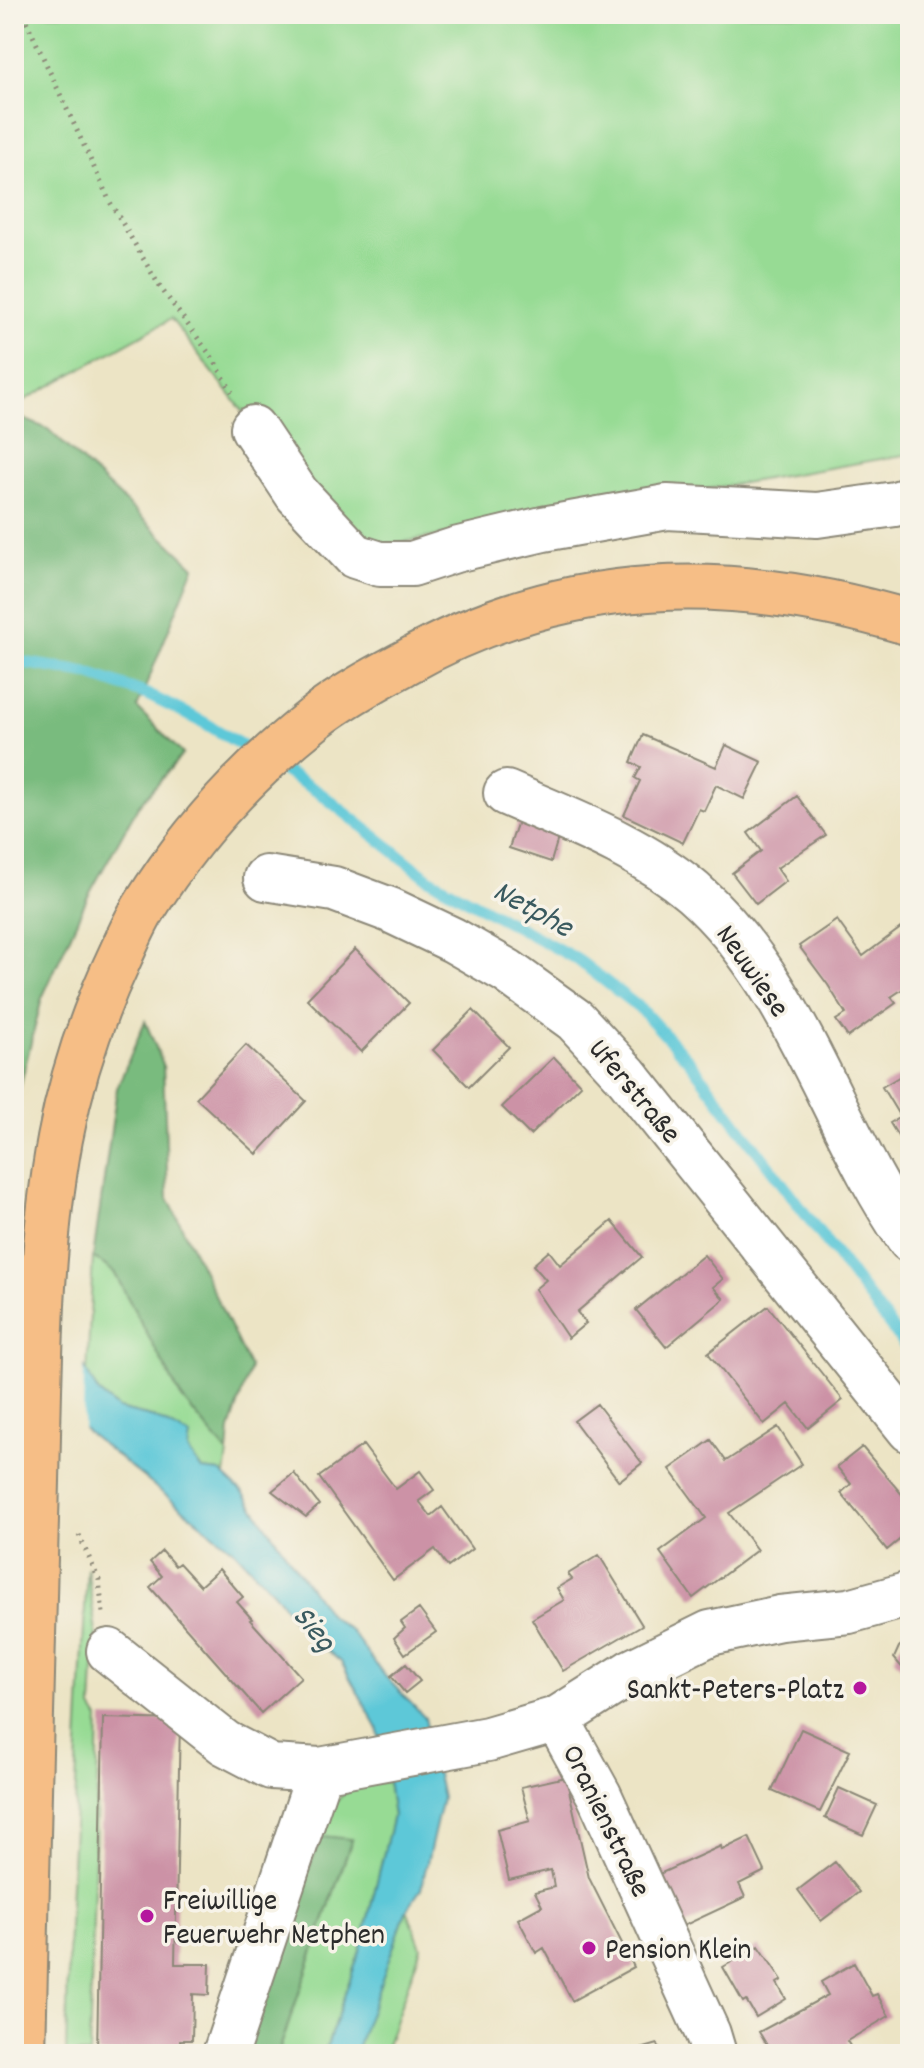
<svg xmlns="http://www.w3.org/2000/svg" width="924" height="2068" font-family="Dekko,sans-serif">
  <rect width="100%" height="100%" fill="#f7f3e8"/>
  <filter id="ink" filterUnits="userSpaceOnUse"><feTurbulence type="fractalNoise" baseFrequency=".0125" numOctaves="2"/><feDisplacementMap in="SourceGraphic" scale="16" xChannelSelector="R" yChannelSelector="G"/><feConvolveMatrix kernelMatrix="1 2 1 2 8 2 1 2 1" color-interpolation-filters="sRGB"/></filter>
  <filter id="wash" filterUnits="userSpaceOnUse"><feTurbulence type="fractalNoise" baseFrequency=".006" numOctaves="4" result="noise"/><feDisplacementMap in="SourceGraphic" scale="32" xChannelSelector="R" yChannelSelector="G"/><feGaussianBlur stdDeviation="1.8" result="paint"/><feColorMatrix in="noise" values="0 0 0 0 0 0 0 0 0 0 0 0 0 0 0 0 0 1.4 0 .05"/><feComposite in="paint" operator="in"/></filter>
  <g filter="url(#wash)">
    <rect width="100%" height="100%" fill="#ece4c5"/>
    <path fill="#97db94" stroke="#618360" stroke-width="2" d="M 14,14 L 910,14 L 910,454 L 352,551 L 171,319 L 14,406 Z
      M 93,1257 L 114,1272 L 181,1397 L 228,1454 L 225,1475 L 219,1472 L 202,1470 L 188,1450 L 155,1418 L 118,1409 L 98,1392 L 87,1373 Z
      M 87,1567 L 96,1633 L 92,1708 L 99,1719 L 89,2054 L 66,2054 L 69,1925 Z
      M 388,1781 L 393,1816 L 360,1951 L 324,2054 L 278,2054 L 352,1840 L 322,1836 C 337,1789 342,1790 388,1781 Z
      M 407,1909 L 421,1947 L 384,2054 L 354,2054 Z"/>
    <path fill="#79bb7e" stroke="#527354" stroke-width="2" d="M 14,415 L 48,429 L 194,567 L 137,708 L 183,754 L 138,806 L 87,898 L 42,998 L 15,1107 Z
      M 145,1021 L 163,1064 L 168,1198 L 250,1368 L 230,1430 L 228,1454 L 181,1397 L 114,1272 L 93,1257 L 117,1088 Z
      M 322,1836 L 352,1839 L 278,2054 L 240,2054 L 272,1960 Z"/>
    <path fill="#5dc8d8" stroke="#447a82" stroke-width="2" d="M 14,1241 L 98,1392 L 118,1409 L 155,1418 L 190,1436 L 188,1450 L 202,1470 L 220,1472 L 244,1494 L 330,1616 L 350,1630 L 385,1676 L 425,1718 L 442,1798 L 421,1889 L 407,1909 L 355,2054 L 324,2054 L 360,1951 L 393,1816 L 388,1781 L 377,1727 L 341,1662 L 298,1626 L 274,1593 L 235,1551 L 57,1408 Z"/>
    <path fill="#ece4c5" d="M 14,1237 L 18,1239 L 84,1360 L 83,1433 L 53,1410 L 14,1339 Z"/>
    <g fill="none" stroke-linecap="round" stroke-linejoin="round">
      <path stroke="#5dc8d8" stroke-width="12" d="M 14,661 L 87,673 L 146,694 L 205,723 L 320,793 L 428,878 L 578,960 L 642,1010 L 690,1062 L 910,1352"/>
    </g>
    <g id="blocks">
      <path fill="#cc92a6" d="M 643,735 L 716,767 L 726,745 L 762,762 L 744,799 L 716,785 L 704,811 L 699,809 L 683,843 L 624,815 L 640,781 L 635,778 L 641,767 L 631,762 Z
        M 797,796 L 826,835 L 777,868 L 786,881 L 756,904 L 732,873 L 761,851 L 748,833 Z
        M 520,815 L 561,828 L 551,862 L 509,848 Z
        M 837,920 L 863,956 L 910,921 L 910,994 L 903,989 L 891,997 L 896,1003 L 848,1037 L 836,1020 L 846,1014 L 828,985 L 799,946 Z
        M 355,949 L 409,1003 L 361,1052 L 307,999 Z
        M 473,1010 L 509,1047 L 469,1087 L 433,1050 Z
        M 246,1045 L 306,1101 L 257,1154 L 196,1098 Z
        M 554,1057 L 581,1085 L 530,1135 L 502,1107 Z
        M 907,1072 L 910,1077 L 910,1156 L 890,1123 L 900,1117 L 882,1087 Z
        M 612,1221 L 642,1257 L 577,1312 L 586,1323 L 568,1338 L 535,1289 L 546,1280 L 533,1265 L 549,1251 L 560,1265 Z
        M 704,1255 L 723,1279 L 713,1287 L 724,1299 L 666,1347 L 636,1310 Z
        M 768,1306 L 843,1400 L 808,1428 L 789,1404 L 764,1424 L 708,1353 Z
        M 597,1404 L 642,1463 L 619,1481 L 574,1421 Z
        M 778,1427 L 802,1464 L 729,1513 L 757,1550 L 693,1598 L 660,1552 L 706,1518 L 670,1469 L 711,1440 L 726,1461 Z
        M 363,1445 L 396,1489 L 420,1471 L 434,1490 L 419,1501 L 431,1516 L 442,1507 L 472,1549 L 448,1567 L 435,1549 L 393,1580 L 319,1477 Z
        M 862,1447 L 910,1504 L 910,1531 L 887,1550 L 841,1493 L 851,1484 L 837,1467 Z
        M 294,1473 L 319,1505 L 306,1517 L 272,1491 Z
        M 162,1551 L 175,1566 L 179,1563 L 200,1586 L 219,1569 L 243,1597 L 237,1602 L 252,1619 L 250,1620 L 301,1677 L 261,1713 L 150,1587 L 162,1576 L 150,1562 Z
        M 599,1555 L 642,1625 L 563,1671 L 532,1619 L 564,1600 L 557,1588 L 572,1579 L 568,1574 Z
        M 419,1609 L 436,1632 L 405,1654 L 394,1638 L 405,1628 L 401,1622 Z
        M 910,1638 L 910,1677 L 894,1658 L 899,1647 Z
        M 406,1664 L 420,1681 L 405,1693 L 391,1676 Z
        M 103,1718 L 180,1720 L 175,1964 L 210,1964 L 209,1995 L 193,1994 L 192,2040 L 180,2040 L 180,2054 L 97,2054 Z
        M 801,1729 L 850,1751 L 820,1812 L 772,1791 Z
        M 566,1777 L 589,1878 L 634,1967 L 572,2001 L 544,1948 L 536,1953 L 518,1919 L 542,1906 L 535,1892 L 554,1887 L 551,1870 L 509,1880 L 497,1830 L 530,1821 L 521,1787 Z
        M 839,1788 L 877,1805 L 863,1835 L 825,1818 Z
        M 749,1837 L 765,1871 L 739,1884 L 745,1897 L 681,1927 L 657,1875 L 721,1846 L 722,1850 Z
        M 835,1862 L 859,1892 L 821,1921 L 798,1890 Z
        M 759,1946 L 782,1980 L 777,1983 L 786,1999 L 756,2017 L 746,2000 L 743,2002 L 723,1967 Z
        M 854,1963 L 872,1996 L 877,1994 L 889,2016 L 847,2041 L 850,2046 L 836,2054 L 768,2054 L 765,2049 L 768,2047 L 759,2032 L 828,1995 L 821,1982 Z
        M 658,2044 L 661,2054 L 627,2054 L 627,2053 Z"/>
    </g>
  </g>
  <g filter="url(#ink)">
    <use href="#blocks" fill-opacity="0" stroke="#8c8878" stroke-width="2"/>
    <g fill="none" stroke-linecap="round" stroke-linejoin="round">
      <g stroke="#8c8878" stroke-width="48">
        <path id="minor" d="M 253,428 L 297,494 L 355,556 L 380,564 L 412,564 L 455,550 L 543,529 L 667,507 L 817,515 L 895,504 L 910,499
          M 506,793 C 570,821 639,846 693,892 C 797,983 832,1128 910,1240
          M 266,878 L 334,889 L 390,910 L 453,940 L 507,971 L 575,1020 L 626,1075 L 910,1430
          M 109,1651 L 225,1743 L 271,1767 L 320,1770 L 488,1739 L 557,1719 L 631,1672 L 710,1633 L 780,1618 L 849,1611 L 910,1594
          M 557,1719 L 599,1795 L 708,2034 L 714,2054
          M 225,2054 L 320,1770"/>
      </g>
      <g stroke="#8c8878" stroke-width="48">
        <path id="major" d="M 23,2054 C 27,1876 31,1697 36,1519 C 40,1393 37,1264 60,1139 C 72,1074 93,1013 121,954 C 128,939 135,922 144,908 C 189,835 248,771 315,718 C 342,697 373,680 403,664 C 566,571 734,570 910,623"/>
      </g>
      <path stroke="#8c8878" stroke-width="5" stroke-dasharray="2 6" stroke-linecap="butt" d="M 23,14 L 110,202 L 160,287 L 214,360 L 232,392
        M 79,1535 L 99,1580 L 103,1613"/>
      <use href="#minor" stroke="#fff" stroke-width="44"/>
      <use href="#major" stroke="#f6be86" stroke-width="44"/>
    </g>
  </g>
  <g fill="#b5179e" stroke="#f7f3e8" stroke-width="3">
    <circle cx="860" cy="1688" r="8"/>
    <circle cx="147" cy="1916" r="8"/>
    <circle cx="589" cy="1948" r="8"/>
  </g>
  <g text-anchor="middle" stroke-width="7" stroke-linejoin="round" paint-order="stroke">
    <g font-size="30" fill="#2b2b2b" stroke="#f7f3e8">
      <text transform="translate(754 970) rotate(55)" y="10">Neuwiese</text>
      <text transform="translate(636 1090) rotate(50)" y="10">Uferstraße</text>
      <text transform="translate(608 1820) rotate(64)" y="10">Oranienstraße</text>
    </g>
    <g font-size="30" fill="#2b2b2b" stroke="#f7f3e8" text-anchor="start">
      <text x="844" y="1698" text-anchor="end">Sankt-Peters-Platz</text>
      <text x="163" y="1909">Freiwillige<tspan x="163" dy="34">Feuerwehr Netphen</tspan></text>
      <text x="605" y="1958">Pension Klein</text>
    </g>
    <g font-size="32" font-style="italic" fill="#3a5a5f" stroke="#f7f3e8">
      <text transform="translate(534 907) rotate(29)" y="11">Netphe</text>
      <text transform="translate(316 1627) rotate(51)" y="11">Sieg</text>
    </g>
  </g>
  <rect width="924" height="2068" fill="none" stroke="#f7f3e8" stroke-width="48"/>
</svg>
